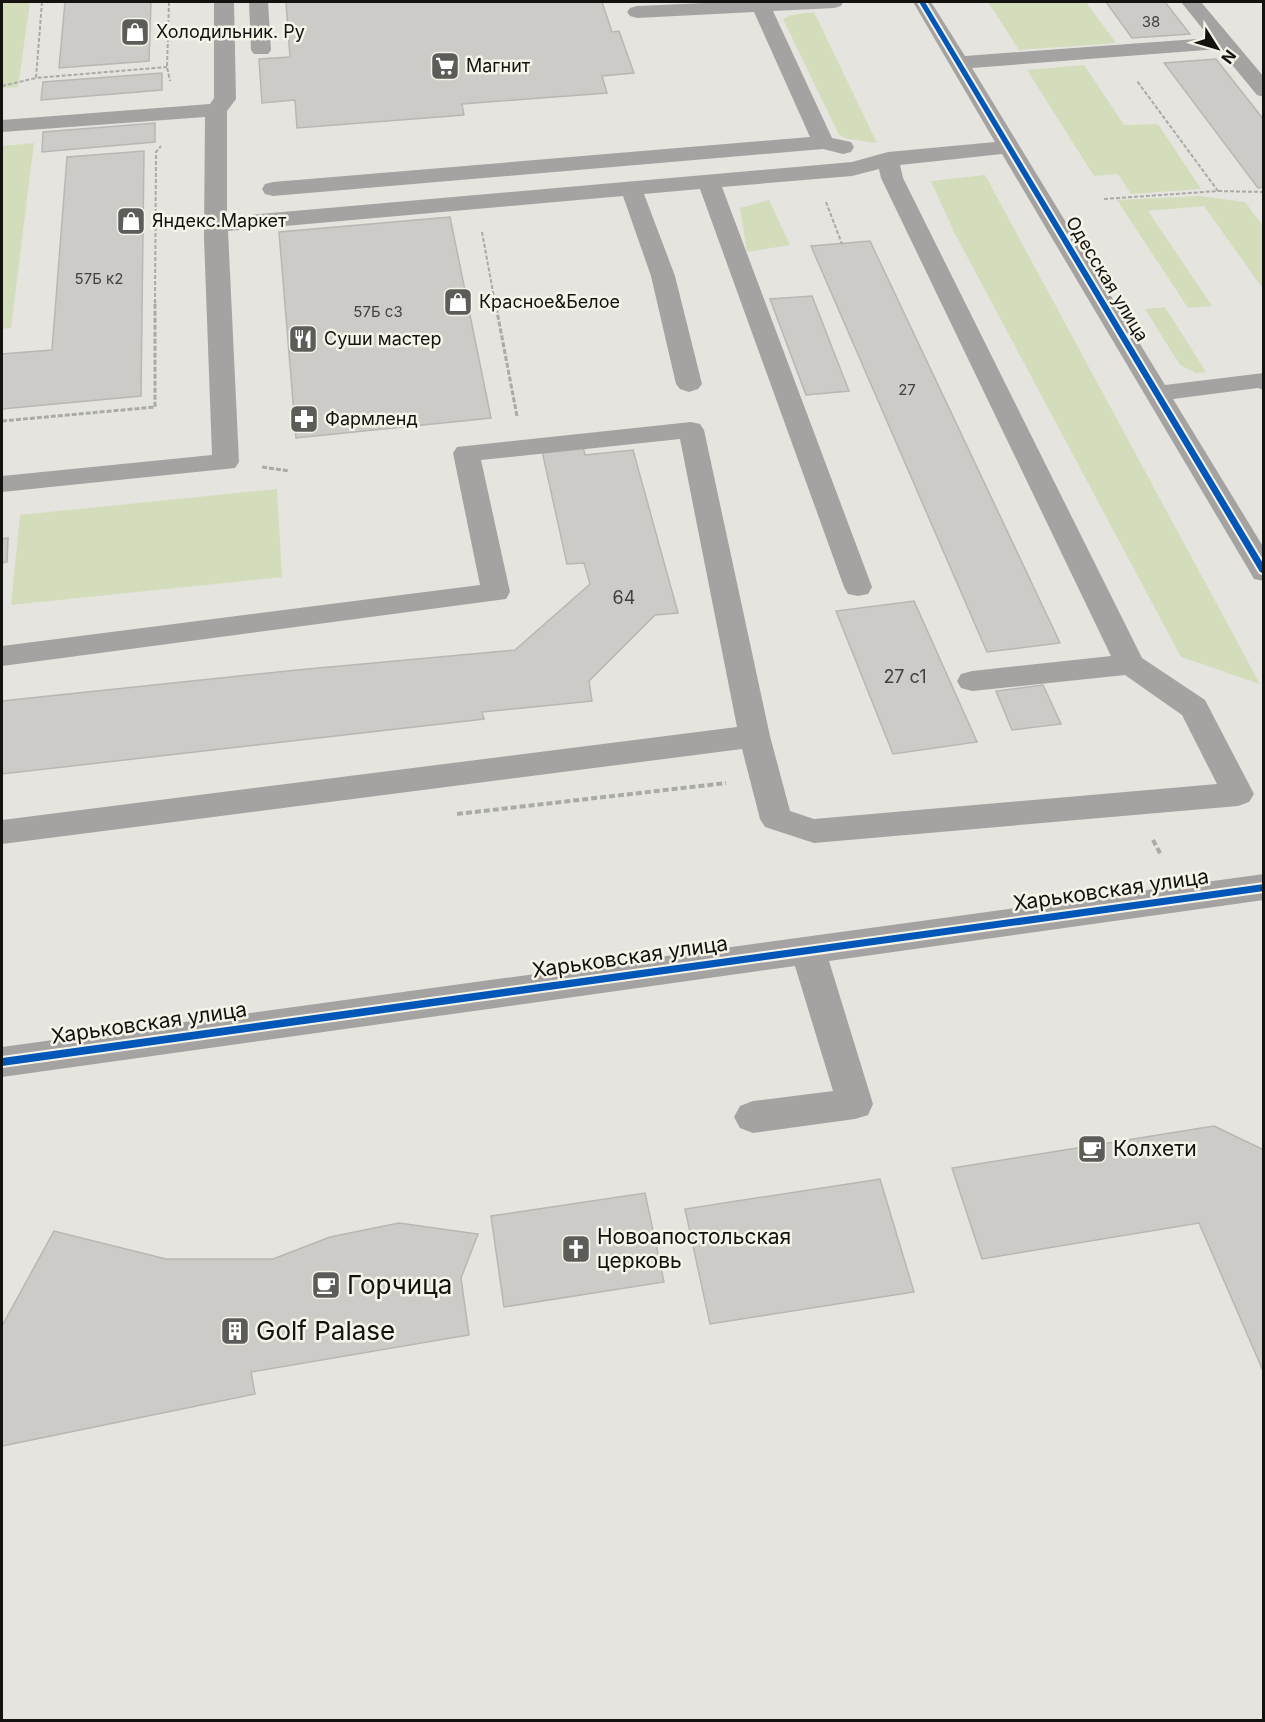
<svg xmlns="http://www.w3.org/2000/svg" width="1265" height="1722" font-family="Inter,sans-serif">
  <rect width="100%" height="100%" fill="#e5e4df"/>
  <path fill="#d3ddbc" d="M 2,2 L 30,2 L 18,87 L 2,88 Z
    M 988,2 L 1086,2 L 1116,43 L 1019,50 Z
    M 814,12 L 877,143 L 848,139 L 839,135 L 783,19 L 791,15 Z
    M 1084,65 L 1124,125 L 1158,124 L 1201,189 L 1131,194 L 1118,174 L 1094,176 L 1027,70 Z
    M 34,143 L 11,328 L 2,329 L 2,146 Z
    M 985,175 L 1260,684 L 1181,657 L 954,232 L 931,181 Z
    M 1200,196 L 1245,202 L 1263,226 L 1263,289 L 1204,206 L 1148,211 L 1212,306 L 1188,308 L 1117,200 Z
    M 769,200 L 790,245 L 747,252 L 740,208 Z
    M 1165,307 L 1206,372 L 1196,373 L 1180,365 L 1145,309 Z
    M 277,489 L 282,577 L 11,605 L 20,515 Z"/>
  <path fill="#cccbc7" stroke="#b8b7b4" stroke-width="1.5" d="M 65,2 L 151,2 L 149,61 L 59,68 Z
    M 286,2 L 602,2 L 612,32 L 619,31 L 634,73 L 602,76 L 607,93 L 462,104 L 464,115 L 297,128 L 295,100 L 262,103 L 259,59 L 290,57 Z
    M 1106,2 L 1165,2 L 1190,34 L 1132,38 Z
    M 1216,59 L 1264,120 L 1264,187 L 1258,188 L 1164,63 Z
    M 162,73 L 162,90 L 41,100 L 43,82 Z
    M 155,123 L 155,142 L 42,152 L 43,132 Z
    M 144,151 L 141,396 L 2,409 L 2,354 L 52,350 L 67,157 Z
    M 450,217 L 491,418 L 296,438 L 279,232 Z
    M 870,241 L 1044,609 L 1060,643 L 987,652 L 811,246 Z
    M 812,296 L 849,391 L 806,395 L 770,299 Z
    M 583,447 L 585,455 L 633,450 L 678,613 L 655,615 L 589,681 L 592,701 L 482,712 L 484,719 L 2,774 L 2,701 L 297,670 L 515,650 L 590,584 L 584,563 L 567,564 L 542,451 Z
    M 8,538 L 7,562 L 2,563 L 2,539 Z
    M 914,601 L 977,742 L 893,754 L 836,611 Z
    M 1043,685 L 1061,724 L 1012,730 L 996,691 Z
    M 1214,1126 L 1264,1150 L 1264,1373 L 1199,1223 L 982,1259 L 952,1168 Z
    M 880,1179 L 914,1292 L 710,1324 L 685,1209 Z
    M 645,1193 L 664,1282 L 504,1307 L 491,1216 Z
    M 399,1223 L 478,1234 L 461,1278 L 469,1335 L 251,1372 L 255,1394 L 2,1446 L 2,1326 L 54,1231 L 166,1259 L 273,1259 L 330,1237 Z"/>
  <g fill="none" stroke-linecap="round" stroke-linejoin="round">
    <path stroke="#aaaaa8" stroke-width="2" stroke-dasharray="4 2" stroke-linecap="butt" d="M 42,2 L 36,78 L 167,67
      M 169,2 L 167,67 L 170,81
      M 2,86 L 36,78
      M 1218,191 L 1264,192
      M 1104,199 L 1218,191 L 1137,81
      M 826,202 L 842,244
      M 482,232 L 495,303
      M 155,303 L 156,152 L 161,146"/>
    <path stroke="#aaaaa8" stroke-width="3" stroke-dasharray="5 2" stroke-linecap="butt" d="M 495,301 L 517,416
      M 2,421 L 155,407 L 155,301
      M 262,467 L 289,471"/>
    <path stroke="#aaaaa8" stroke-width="4" stroke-dasharray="6 3" stroke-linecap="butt" d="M 457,814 L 726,783
      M 1153,840 L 1161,855"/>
    <path fill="#a4a3a1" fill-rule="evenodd" d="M 214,2 L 234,2 L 236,99 L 227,111 L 227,217 L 852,162 L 888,152 L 995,142 L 913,2 L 931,2 L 965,56 L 1210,38 L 1181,2 L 1201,2 L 1264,77 L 1264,97 L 1257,95 L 1219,49 L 972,68 L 1165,385 L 1264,373 L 1264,390 L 1258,388 L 1173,399 L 1264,548 L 1264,581 L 1254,579 L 1250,572 L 1002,154 L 900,165 L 903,178 L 1142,658 L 1205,700 L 1254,794 L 1249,802 L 1238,806 L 814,843 L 765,827 L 760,819 L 742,749 L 2,844 L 2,820 L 737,727 L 680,439 L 481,460 L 510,592 L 506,599 L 2,666 L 2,646 L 480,585 L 453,453 L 457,447 L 691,422 L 700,424 L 704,430 L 770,736 L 790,811 L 814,819 L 1217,784 L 1182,715 L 1125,675 L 972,691 L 961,688 L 957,681 L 961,674 L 972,671 L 1111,656 L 881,178 L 879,169 L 852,176 L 722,187 L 872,587 L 868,594 L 858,596 L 848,594 L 844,587 L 700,189 L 644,194 L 675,276 L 702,384 L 698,389 L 689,392 L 680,389 L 676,384 L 651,276 L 623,196 L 228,231 L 239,462 L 235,468 L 2,492 L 2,476 L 212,455 L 204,238 L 205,117 L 2,132 L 2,120 L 210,104 L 214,98 Z
      M 249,2 L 268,2 L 271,50 L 268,54 L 254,54 L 251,50 Z
      M 728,2 L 843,2 L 841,6 L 834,8 L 773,11 L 832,138 L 851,142 L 854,147 L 851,152 L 843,154 L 823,149 L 273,196 L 265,194 L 262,189 L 265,184 L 273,182 L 810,137 L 754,12 L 637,18 L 630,16 L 627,12 L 630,8 L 637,6 Z
      M 1264,874 L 1264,900 L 829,961 L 873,1104 L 868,1115 L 855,1119 L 753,1133 L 740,1128 L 734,1117 L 740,1106 L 753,1101 L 833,1091 L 795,966 L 2,1077 L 2,1047 Z"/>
    <g stroke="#f6f3e9" stroke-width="4">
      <path id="cycleway" d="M 919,2 L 925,2 L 1264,565 L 1264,574 L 1260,572 Z
        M 1264,884 L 1264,891 L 2,1066 L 2,1058 Z"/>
    </g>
    <use href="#cycleway" fill="#0057b8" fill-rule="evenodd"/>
  </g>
  <defs>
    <g id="shop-square" transform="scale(1.5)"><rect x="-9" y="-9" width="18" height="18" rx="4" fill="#5c5c58" stroke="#f6f3e9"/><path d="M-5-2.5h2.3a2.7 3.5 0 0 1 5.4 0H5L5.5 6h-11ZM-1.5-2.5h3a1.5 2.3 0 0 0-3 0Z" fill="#fff"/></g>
    <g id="supermarket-square" transform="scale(1.5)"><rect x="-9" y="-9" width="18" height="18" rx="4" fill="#5c5c58" stroke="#f6f3e9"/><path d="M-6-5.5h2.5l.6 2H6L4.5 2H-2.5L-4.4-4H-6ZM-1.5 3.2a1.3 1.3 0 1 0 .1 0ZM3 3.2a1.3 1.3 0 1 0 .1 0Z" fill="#fff"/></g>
    <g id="restaurant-square" transform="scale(1.5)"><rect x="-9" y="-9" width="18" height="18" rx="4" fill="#5c5c58" stroke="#f6f3e9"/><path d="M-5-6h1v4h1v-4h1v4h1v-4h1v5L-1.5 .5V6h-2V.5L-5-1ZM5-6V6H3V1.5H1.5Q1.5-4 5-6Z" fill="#fff"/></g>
    <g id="pharmacy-square" transform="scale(1.5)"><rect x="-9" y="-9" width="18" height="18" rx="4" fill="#5c5c58" stroke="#f6f3e9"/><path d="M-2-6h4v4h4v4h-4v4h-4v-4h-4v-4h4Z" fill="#fff"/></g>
    <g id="cafe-square" transform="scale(1.5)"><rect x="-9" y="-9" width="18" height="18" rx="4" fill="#5c5c58" stroke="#f6f3e9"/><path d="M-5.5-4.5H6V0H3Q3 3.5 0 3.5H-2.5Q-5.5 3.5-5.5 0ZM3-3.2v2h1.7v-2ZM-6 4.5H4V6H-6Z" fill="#fff"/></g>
    <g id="church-square" transform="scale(1.5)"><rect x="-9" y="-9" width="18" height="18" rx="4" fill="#5c5c58" stroke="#f6f3e9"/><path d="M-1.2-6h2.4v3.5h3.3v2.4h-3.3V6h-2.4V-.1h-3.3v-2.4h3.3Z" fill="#fff"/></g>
    <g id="building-square" transform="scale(1.5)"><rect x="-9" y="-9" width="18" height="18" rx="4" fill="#5c5c58" stroke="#f6f3e9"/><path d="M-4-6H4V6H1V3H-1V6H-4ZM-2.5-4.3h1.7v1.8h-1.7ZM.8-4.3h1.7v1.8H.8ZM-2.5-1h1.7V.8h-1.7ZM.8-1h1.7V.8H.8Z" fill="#fff"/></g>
  </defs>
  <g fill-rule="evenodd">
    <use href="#shop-square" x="135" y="32"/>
    <use href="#supermarket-square" x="445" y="66"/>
    <use href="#shop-square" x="131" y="221"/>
    <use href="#shop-square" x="458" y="302"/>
    <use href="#restaurant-square" x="303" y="339"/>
    <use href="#pharmacy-square" x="304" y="419"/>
    <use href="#cafe-square" x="1092" y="1149"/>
    <use href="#church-square" x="576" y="1249"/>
    <use href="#cafe-square" x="326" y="1285"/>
    <use href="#building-square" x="235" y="1331"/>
  </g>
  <g text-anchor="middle" stroke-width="5" stroke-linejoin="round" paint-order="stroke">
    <g font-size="15" fill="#42413e">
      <text x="1151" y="27">38</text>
      <text x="99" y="284">57Б к2</text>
      <text x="378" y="317">57Б с3</text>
      <text x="907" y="395">27</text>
    </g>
    <g font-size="18" fill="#13120f" stroke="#f6f3e9" text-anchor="start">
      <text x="156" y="38">Холодильник. Ру</text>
      <text x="466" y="72">Магнит</text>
      <text x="152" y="227">Яндекс.Маркет</text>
      <text x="479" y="308">Красное&amp;Белое</text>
      <text x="324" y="345">Суши мастер</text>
      <text x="325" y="425">Фармленд</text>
    </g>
    <g font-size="18" fill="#13120f" stroke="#f6f3e9">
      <text transform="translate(1107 279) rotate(59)" y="6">Одесская улица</text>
    </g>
    <g font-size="18" fill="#42413e">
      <text x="624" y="604">64</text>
      <text x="905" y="683">27 с1</text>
    </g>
    <g font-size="21" fill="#13120f" stroke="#f6f3e9">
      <text transform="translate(1111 890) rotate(-8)" y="7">Харьковская улица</text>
      <text transform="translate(630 957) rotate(-8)" y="7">Харьковская улица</text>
      <text transform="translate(149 1023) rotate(-8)" y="7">Харьковская улица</text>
    </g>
    <g font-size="21" fill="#13120f" stroke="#f6f3e9" text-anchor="start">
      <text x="1113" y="1156">Колхети</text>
      <text x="597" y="1244">Новоапостольская<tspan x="597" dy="24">церковь</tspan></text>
    </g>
    <g font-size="26" fill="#13120f" stroke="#f6f3e9" text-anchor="start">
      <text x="347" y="1294">Горчица</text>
      <text x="256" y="1340">Golf Palase</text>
    </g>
  </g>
  <rect width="1265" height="1722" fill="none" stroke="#13120f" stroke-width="6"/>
  <g transform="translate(1217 48) rotate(127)" stroke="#f6f3e9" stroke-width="4.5" paint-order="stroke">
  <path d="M0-4.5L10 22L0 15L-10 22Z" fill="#13120f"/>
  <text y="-9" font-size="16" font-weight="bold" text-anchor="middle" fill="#13120f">N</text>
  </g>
</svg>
